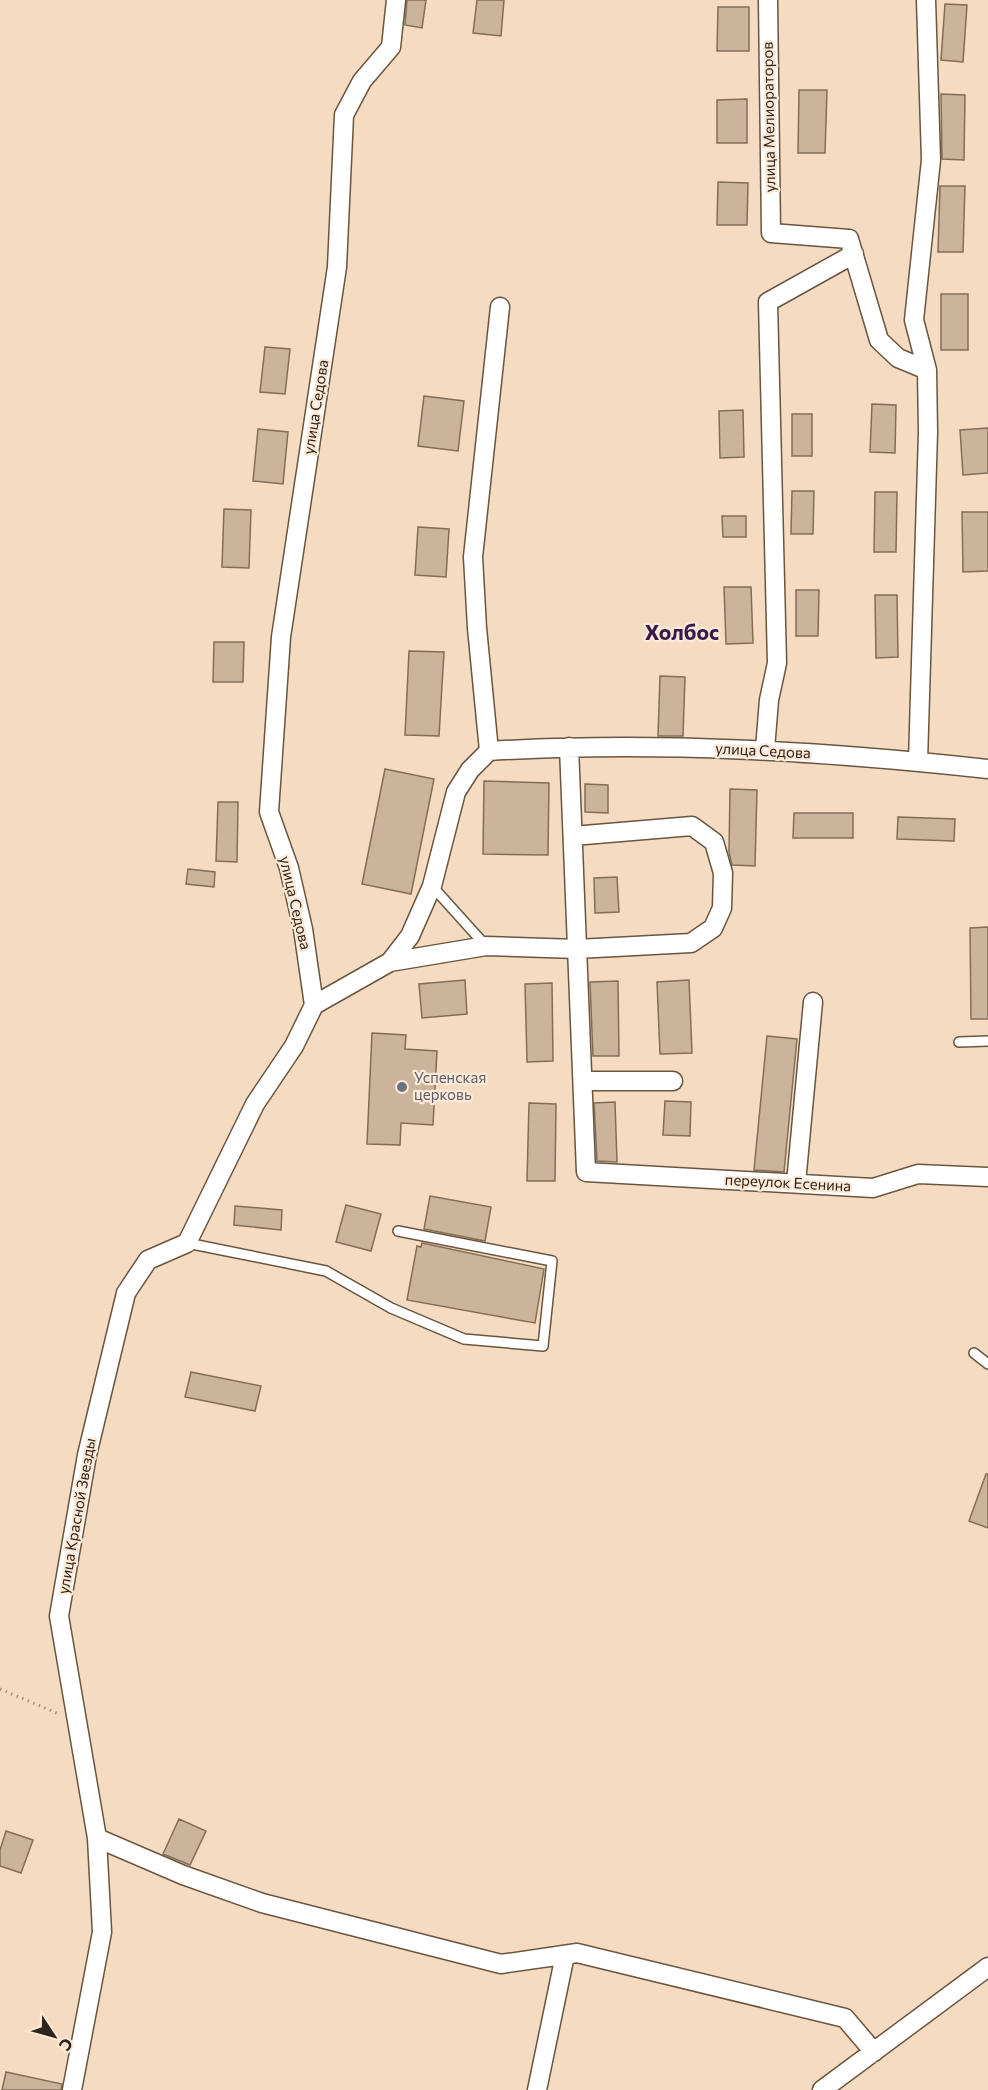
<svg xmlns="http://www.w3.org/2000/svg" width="988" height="2090" font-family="Commissioner,sans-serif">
  <rect width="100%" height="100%" fill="#f4dbc2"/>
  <path fill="#ccb49c" stroke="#836d57" stroke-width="1.5" d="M 407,0 L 426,0 L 422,28 L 405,25 Z
    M 477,0 L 504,0 L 501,36 L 473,33 Z
    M 945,4 L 967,5 L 963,62 L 941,60 Z
    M 718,7 L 749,7 L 749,51 L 717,51 Z
    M 799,90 L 827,90 L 825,153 L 798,153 Z
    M 941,94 L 965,95 L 964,160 L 942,159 Z
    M 747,99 L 747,143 L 717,143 L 717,100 Z
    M 718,182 L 748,183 L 747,225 L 717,225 Z
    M 940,186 L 965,186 L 963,252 L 938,252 Z
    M 941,294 L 968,294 L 968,350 L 941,350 Z
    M 265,347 L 290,349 L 285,394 L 260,392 Z
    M 424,396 L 464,401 L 458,451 L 418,446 Z
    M 872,404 L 896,405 L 895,453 L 870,452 Z
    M 743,410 L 744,457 L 720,458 L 719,411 Z
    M 792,414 L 812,414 L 812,456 L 792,456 Z
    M 988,428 L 988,473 L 963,475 L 960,430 Z
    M 258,429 L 288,432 L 283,484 L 253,481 Z
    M 792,491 L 814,491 L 813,534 L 791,534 Z
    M 875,492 L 897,492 L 896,552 L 874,552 Z
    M 224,509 L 251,510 L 249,568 L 222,567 Z
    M 962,512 L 988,512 L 988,571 L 963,572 Z
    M 722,516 L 746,516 L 746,537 L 723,537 Z
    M 418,527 L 449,529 L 446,577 L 415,575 Z
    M 724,587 L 751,587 L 753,643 L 726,644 Z
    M 796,590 L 819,590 L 818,636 L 796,636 Z
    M 875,595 L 897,595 L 898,657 L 876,658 Z
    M 214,642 L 244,642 L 243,682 L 213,682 Z
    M 409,651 L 444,652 L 439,736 L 405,735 Z
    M 660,676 L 685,677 L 683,736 L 658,736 Z
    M 385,769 L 434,779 L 411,894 L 362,884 Z
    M 484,781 L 549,783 L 548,855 L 483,854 Z
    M 585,784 L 608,785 L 608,813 L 585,812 Z
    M 730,789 L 757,790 L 755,866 L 732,865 L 729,852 Z
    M 218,802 L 238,802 L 237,862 L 216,861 Z
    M 794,813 L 853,813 L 853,838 L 793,838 Z
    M 898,817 L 955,819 L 954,841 L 897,839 Z
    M 188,869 L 215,872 L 214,887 L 186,884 Z
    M 617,877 L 619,912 L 595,913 L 594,878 Z
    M 988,927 L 988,1019 L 971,1019 L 970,928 Z
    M 465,980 L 467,1014 L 422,1018 L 419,984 Z
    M 689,980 L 692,1053 L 660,1054 L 657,982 Z
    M 618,981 L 619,1056 L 593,1056 L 590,982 Z
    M 552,983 L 553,1061 L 527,1062 L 525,984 Z
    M 372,1033 L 406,1035 L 405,1049 L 437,1051 L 433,1125 L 401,1123 L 400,1145 L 367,1144 Z
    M 767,1036 L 797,1039 L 784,1172 L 754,1170 Z
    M 665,1101 L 691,1102 L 690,1136 L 663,1135 Z
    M 615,1102 L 617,1162 L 597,1161 L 594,1103 Z
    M 529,1103 L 556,1104 L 555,1181 L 527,1181 Z
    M 430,1196 L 491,1207 L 485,1241 L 424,1229 Z
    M 346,1205 L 381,1214 L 371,1251 L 336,1242 Z
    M 235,1206 L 282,1210 L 281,1230 L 234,1225 Z
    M 422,1243 L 544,1269 L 535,1323 L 407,1300 L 417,1246 L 421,1247 Z
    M 191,1372 L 261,1386 L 255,1411 L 185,1397 Z
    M 986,1474 L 988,1474 L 988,1528 L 969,1521 Z
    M 179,1819 L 206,1831 L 190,1865 L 163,1854 Z
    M 6,1831 L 33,1840 L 21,1873 L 0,1866 L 0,1850 Z
    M 6,2072 L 62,2084 L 61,2090 L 2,2090 Z"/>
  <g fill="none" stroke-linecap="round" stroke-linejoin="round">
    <g stroke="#6a553f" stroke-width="12">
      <path id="service" d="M 432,886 L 486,946
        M 959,1042 L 988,1041
        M 187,1243 L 326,1271 L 391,1308 L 464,1339 L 543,1346 L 552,1261 L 398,1231
        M 974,1353 L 988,1364"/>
    </g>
    <g stroke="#6a553f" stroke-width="21">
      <path id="minor" d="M 396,0 L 391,47 L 362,81 L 344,115 L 337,267 L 281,637 L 269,812 L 289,868 L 303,929 L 314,1005 L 390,962 L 410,936 L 432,886 L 456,792 L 470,770 L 489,751 C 656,741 822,751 988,769
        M 768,0 L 771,233 L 849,239 L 879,340 L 898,358 L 927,370
        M 569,747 L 586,1172 L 873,1188 L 918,1174 L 988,1177
        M 765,749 L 769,700 L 777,663 L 768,302 L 854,254
        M 489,751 L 477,628 L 473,557 L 500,307
        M 918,761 L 928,432 L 927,370 L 914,320 L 931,160 L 926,0
        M 390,962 L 486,946 L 577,949 L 691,943 L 713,928 L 722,908 L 723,873 L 714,842 L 692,826 L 573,836
        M 583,1081 L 673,1081
        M 796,1183 L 813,1002
        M 97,1838 L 183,1875 L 262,1903 L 501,1964 L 577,1953 L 845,2018 L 874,2052
        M 72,2090 L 102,1932 L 97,1838 L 59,1616 L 87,1455 L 126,1293 L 148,1260 L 187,1243 L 255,1104 L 294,1046 L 314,1005
        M 537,2090 L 565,1955
        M 822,2090 L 988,1967"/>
    </g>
    <path stroke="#a59380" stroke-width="3" stroke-dasharray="1.5 4.5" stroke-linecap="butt" d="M 0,1689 L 59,1714"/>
    <use href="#service" stroke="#fff" stroke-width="9"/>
    <use href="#minor" stroke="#fff" stroke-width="18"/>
  </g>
  <circle fill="#6b7280" stroke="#fde9d5" stroke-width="2" cx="402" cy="1087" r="6"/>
  <g text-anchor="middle" stroke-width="4.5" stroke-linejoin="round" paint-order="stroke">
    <g font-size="15" fill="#2d241b" stroke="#fde9d5">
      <text transform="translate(769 117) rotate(-91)" y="5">улица Мелиораторов</text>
      <text transform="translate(316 407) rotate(-81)" y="5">улица Седова</text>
      <text transform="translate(763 751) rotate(3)" y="5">улица Седова</text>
      <text transform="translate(295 903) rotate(77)" y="5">улица Седова</text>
      <text transform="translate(788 1183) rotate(3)" y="5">переулок Есенина</text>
      <text transform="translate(77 1516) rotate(-80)" y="5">улица Красной Звезды</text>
    </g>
    <g font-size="15" fill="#5b616d" stroke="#fde9d5" text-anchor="start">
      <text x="414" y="1083">Успенская<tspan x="414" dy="17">церковь</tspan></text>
    </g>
    <g font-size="21" font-weight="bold" fill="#3a174d" stroke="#fde9d5">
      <text x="682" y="640">Холбос</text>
    </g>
  </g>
  <g transform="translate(54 2036) rotate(126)" stroke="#fde9d5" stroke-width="4.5" paint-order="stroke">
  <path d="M0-4.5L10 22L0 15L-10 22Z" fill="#2d241b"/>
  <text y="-9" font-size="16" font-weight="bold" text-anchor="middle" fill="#2d241b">С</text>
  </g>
</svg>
